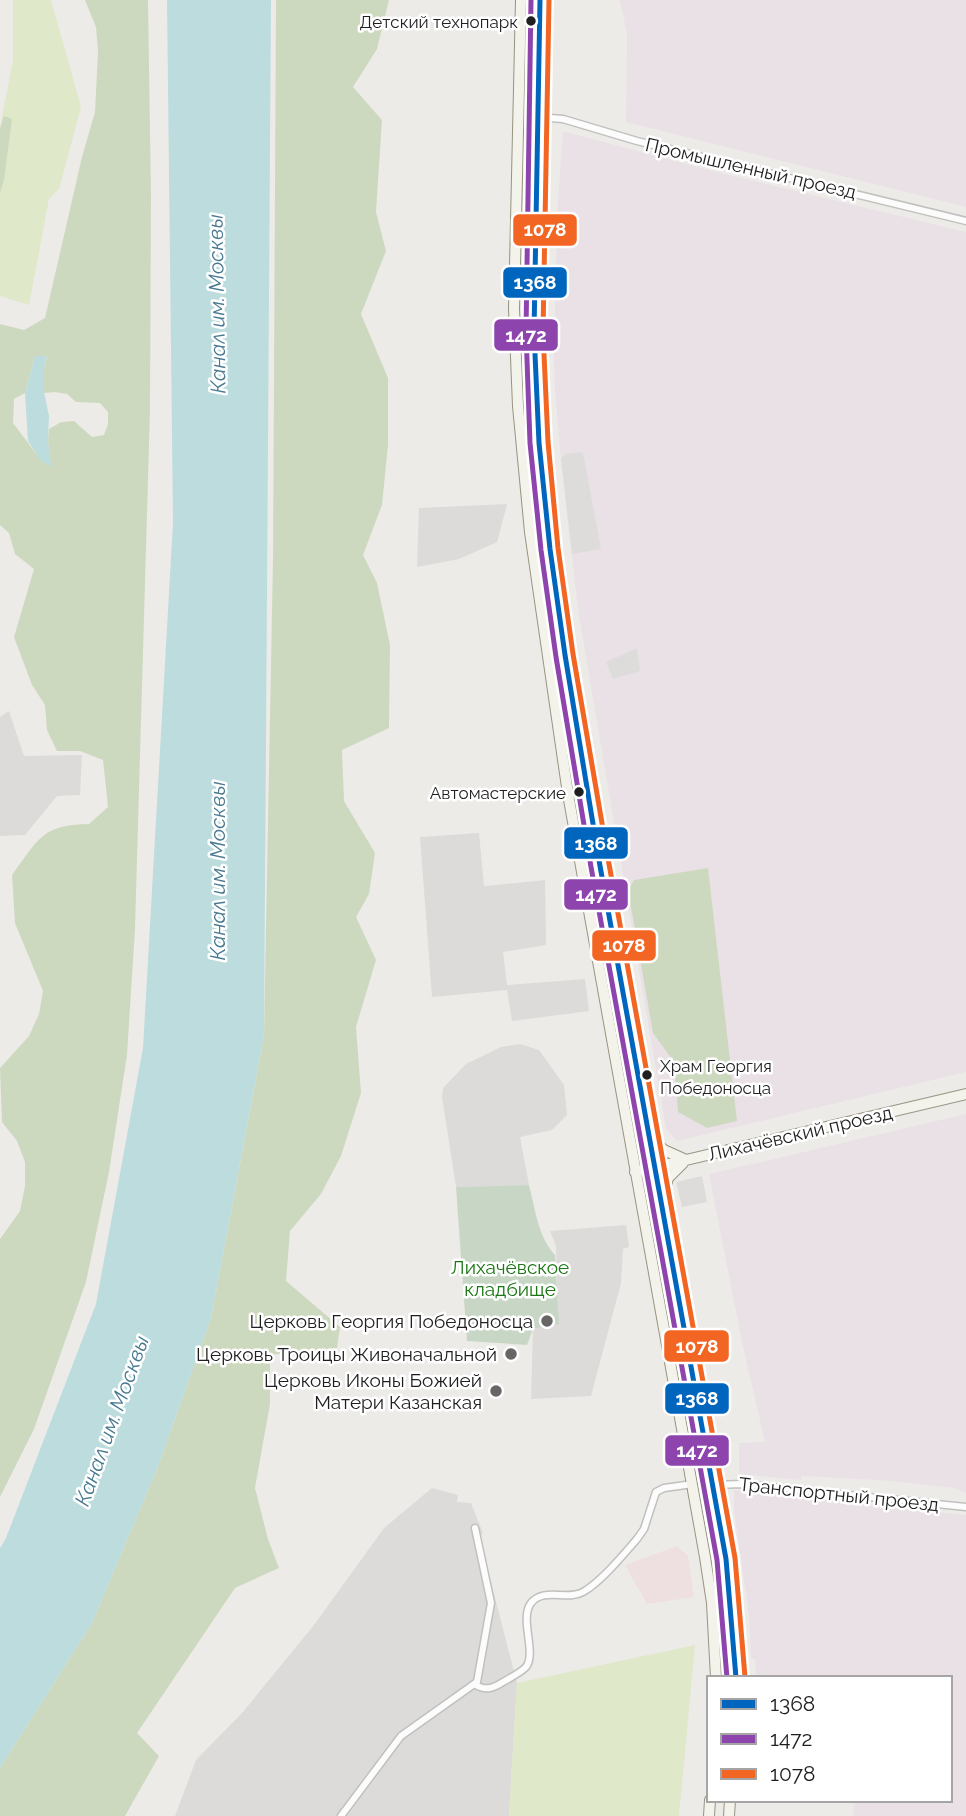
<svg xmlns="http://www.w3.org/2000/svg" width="966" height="1816" font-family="Raleway,sans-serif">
  <rect width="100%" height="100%" fill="#edebe8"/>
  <path fill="#dcdbd9" d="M 507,504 L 497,542 L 459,559 L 417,567 L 419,508 Z
    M 9,711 L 24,756 L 82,755 L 80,795 L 57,796 L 25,835 L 0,836 L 0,717 Z
    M 479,833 L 484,886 L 545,880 L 546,945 L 503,952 L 507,985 L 585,979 L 589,1011 L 512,1021 L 507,990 L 432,997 L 420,837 Z
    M 520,1044 L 539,1050 L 564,1085 L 567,1115 L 552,1130 L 520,1137 L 529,1185 L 456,1187 L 442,1097 L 443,1088 L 466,1064 L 501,1047 Z
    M 626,1225 L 629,1247 L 623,1249 L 621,1283 L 591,1396 L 531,1399 L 533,1329 L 558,1324 L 556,1246 L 550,1231 Z
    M 432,1488 L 458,1495 L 457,1502 L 471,1503 L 483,1533 L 479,1536 L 517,1683 L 509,1816 L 175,1816 L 196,1760 L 242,1713 L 314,1625 L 384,1528 Z"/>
  <path fill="#eedfe0" d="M 677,1546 L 688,1556 L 694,1597 L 647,1604 L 625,1565 Z"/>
  <path fill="#eae1e7" d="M 620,0 L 966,0 L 966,207 L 626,122 L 627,34 Z
    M 563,131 L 709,170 L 966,232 L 966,1072 L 677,1141 L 666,1129 L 578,610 L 561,459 L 555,392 L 554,361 L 557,217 Z
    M 966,1114 L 966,1493 L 954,1488 L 892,1481 L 802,1476 L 801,1480 L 739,1474 L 739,1443 L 765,1442 L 742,1342 L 709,1174 Z
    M 734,1490 L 966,1515 L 966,1816 L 853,1816 L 854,1800 L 950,1800 L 950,1678 L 756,1678 L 755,1659 L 751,1659 L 749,1615 L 734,1511 Z"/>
  <path fill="#dfe8c9" d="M 13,0 L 51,0 L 81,107 L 59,189 L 49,199 L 29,305 L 0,296 L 0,127 L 13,60 Z
    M 695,1645 L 679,1816 L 509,1816 L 517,1683 Z"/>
  <path fill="#cdd9bf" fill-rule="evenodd" d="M 85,0 L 148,0 L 151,195 L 150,410 L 135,929 L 127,1055 L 109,1172 L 86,1282 L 34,1429 L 0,1497 L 0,1239 L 20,1211 L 25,1186 L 25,1162 L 17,1141 L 2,1122 L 0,1068 L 29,1036 L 39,1014 L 43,991 L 15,923 L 12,875 C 39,839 41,825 89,824 L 108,807 L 103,760 L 80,751 L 57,751 L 47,730 L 45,705 L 32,685 L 14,637 L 34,569 L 15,554 L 9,533 L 0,525 L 0,324 L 24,330 L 45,318 L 82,157 L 95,112 L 98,52 L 96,27 ZM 35,356 L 47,357 L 44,368 L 44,393 L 55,392 L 67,394 L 76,402 L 100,403 L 108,412 L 108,424 L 104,435 L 92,437 L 74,421 L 61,422 L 49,429 L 48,441 L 50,465 L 41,460 L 13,423 L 14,399 L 25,393 Z
    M 276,0 L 389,0 L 377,49 L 353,87 L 382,120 L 376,212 L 386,251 L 361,314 L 388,378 L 388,445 L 382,505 L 363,555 L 377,583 L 390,645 L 389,728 L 342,750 L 344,801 L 375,853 L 369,894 L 356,917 L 376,960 L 356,1027 L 361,1093 L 341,1156 L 321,1194 L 290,1231 L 286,1281 L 340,1327 L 337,1348 L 270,1355 L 270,1404 L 255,1488 L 268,1539 L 279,1568 L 235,1588 L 137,1733 L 159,1756 L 125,1816 L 0,1816 L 0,1768 L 92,1623 L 157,1469 L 211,1318 L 264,1035 L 273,558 Z
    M 4,116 L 12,119 L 4,180 L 0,193 L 0,129 Z
    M 708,868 L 737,1121 L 707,1128 L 678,1112 L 674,1062 L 653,1033 L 628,890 L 634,880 Z"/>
  <path fill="#c8d7c5" d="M 529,1185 C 535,1208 538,1237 555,1255 L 559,1324 L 533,1329 L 527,1345 L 467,1341 L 456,1187 Z"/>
  <path fill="#dddcdb" d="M 580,452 L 583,453 L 601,549 L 572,554 L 561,459 L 566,454 Z
    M 637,648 L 640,671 L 613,679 L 606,662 Z
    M 702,1176 L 707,1202 L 682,1207 L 676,1182 Z"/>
  <path fill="#bddcde" d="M 167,0 L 271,0 L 264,1035 L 211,1318 L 157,1469 L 92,1623 L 0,1768 L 0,1548 L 6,1538 L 96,1304 L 143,1048 L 173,523 Z
    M 35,356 L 47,356 L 44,368 L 44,392 L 49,416 L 48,441 L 51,466 L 41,461 L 28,441 L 25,393 Z"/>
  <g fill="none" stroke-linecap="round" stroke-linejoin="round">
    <g stroke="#c0c0be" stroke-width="9">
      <path id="street" d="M 537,117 L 563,119 L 637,141 L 966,221
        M 713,1485 L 743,1484 L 966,1507
        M 474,1684 C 485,1691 492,1689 503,1682 C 510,1678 520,1673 526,1667 C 537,1653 519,1619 531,1603 C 544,1587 567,1601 583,1592 C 601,1582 623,1555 637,1539 L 644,1529 L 656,1492 L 664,1488 L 693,1484
        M 341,1816 L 401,1736 L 477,1682 L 491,1603 L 475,1528"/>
    </g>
    <g stroke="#969481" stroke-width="12">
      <path id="secondary" d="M 521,0 L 514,309 L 518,406 L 530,532 L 568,794 L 705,1557 L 712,1603 L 716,1678
        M 540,0 C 539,148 528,295 539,443 C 550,585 576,726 600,866 C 641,1097 687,1328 726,1559 L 731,1601 L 736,1678
        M 649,1137 L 664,1150 L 686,1160
        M 635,1172 L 966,1094
        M 662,1200 L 668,1178 L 683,1163
        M 709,1816 L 710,1800
        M 729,1816 L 730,1800"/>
    </g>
    <use href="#street" stroke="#fcfcfc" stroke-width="6"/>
    <use href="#secondary" stroke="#f3f2eb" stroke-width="10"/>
    <g stroke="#fff" stroke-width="10">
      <path id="bus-1" d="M 540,0 L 534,332 L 539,443 L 550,549 L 565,655 L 600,866 L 726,1559 L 736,1678"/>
    </g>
    <g stroke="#fff" stroke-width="10">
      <path id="bus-2" d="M 531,0 L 526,332 L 530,443 L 541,550 L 556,657 L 591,867 L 717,1560 L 727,1678"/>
    </g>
    <g stroke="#fff" stroke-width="10">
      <path id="bus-3" d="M 549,0 L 543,332 L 548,442 L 558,548 L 573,654 L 609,864 L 735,1558 L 745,1677"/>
    </g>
    <use href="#bus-1" stroke="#0065bd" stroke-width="5"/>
    <use href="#bus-2" stroke="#8e44ad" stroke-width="5"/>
    <use href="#bus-3" stroke="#f26522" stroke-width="5"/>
  </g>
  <g fill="#1f1f1f" stroke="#fff" stroke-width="2.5">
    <circle cx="531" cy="21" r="6"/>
    <circle cx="579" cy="792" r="6"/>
    <circle cx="647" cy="1075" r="6"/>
  </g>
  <g fill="#676665" stroke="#fff" stroke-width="2.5">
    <circle cx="547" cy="1321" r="7"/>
    <circle cx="511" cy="1354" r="7"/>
    <circle cx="496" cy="1391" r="7"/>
  </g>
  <g text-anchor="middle" stroke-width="5" stroke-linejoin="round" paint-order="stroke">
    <g font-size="17" fill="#1f1f1f" stroke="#fff" text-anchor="end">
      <text x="518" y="28">Детский технопарк</text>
      <text x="566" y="799">Автомастерские</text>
      <text x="660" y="1072" text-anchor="start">Храм Георгия<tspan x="660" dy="22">Победоносца</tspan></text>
    </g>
    <g font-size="19" fill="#1f1f1f" stroke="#fff">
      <text transform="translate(751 168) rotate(13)" y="7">Промышленный проезд</text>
      <text transform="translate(800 1133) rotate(-13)" y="7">Лихачёвский проезд</text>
      <text transform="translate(839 1494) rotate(6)" y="7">Транспортный проезд</text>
    </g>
    <g font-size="19" fill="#1b7614" stroke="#fff">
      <text x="510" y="1274">Лихачёвское<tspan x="510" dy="22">кладбище</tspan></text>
    </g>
    <g font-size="19" fill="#1f1f1f" stroke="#fff" text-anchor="end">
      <text x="533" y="1328">Церковь Георгия Победоносца</text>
      <text x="497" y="1361">Церковь Троицы Живоначальной</text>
      <text x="482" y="1387">Церковь Иконы Божией<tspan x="482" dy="22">Матери Казанская</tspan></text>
    </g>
    <g font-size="21" font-style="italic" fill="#487991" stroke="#fff">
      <text transform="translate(217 304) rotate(-91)" y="7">Канал им. Москвы</text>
      <text transform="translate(218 871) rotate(-90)" y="7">Канал им. Москвы</text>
      <text transform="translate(112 1421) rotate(-70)" y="7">Канал им. Москвы</text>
    </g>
  </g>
  <g stroke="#fff" stroke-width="2.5">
    <rect x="512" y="213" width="66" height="34" rx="7" fill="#f26522"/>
    <rect x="502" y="266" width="66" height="33" rx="7" fill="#0065bd"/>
    <rect x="493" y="318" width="66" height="34" rx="7" fill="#8e44ad"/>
    <rect x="563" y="826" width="66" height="34" rx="7" fill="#0065bd"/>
    <rect x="563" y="878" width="66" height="33" rx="7" fill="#8e44ad"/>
    <rect x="591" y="929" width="66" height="33" rx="7" fill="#f26522"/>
    <rect x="663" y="1329" width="67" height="34" rx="7" fill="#f26522"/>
    <rect x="664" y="1382" width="66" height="33" rx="7" fill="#0065bd"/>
    <rect x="664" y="1434" width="66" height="33" rx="7" fill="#8e44ad"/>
  </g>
  <g font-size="19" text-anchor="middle" font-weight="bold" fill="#fff">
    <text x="545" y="236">1078</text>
    <text x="535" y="289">1368</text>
    <text x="526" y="342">1472</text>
    <text x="596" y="850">1368</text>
    <text x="596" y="901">1472</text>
    <text x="624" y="952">1078</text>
    <text x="697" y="1353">1078</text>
    <text x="697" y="1405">1368</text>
    <text x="697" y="1457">1472</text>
  </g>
  <rect x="707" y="1676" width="245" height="126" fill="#ffffff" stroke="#a5a5a5" stroke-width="2"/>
  <rect x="721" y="1699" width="35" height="10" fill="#0065bd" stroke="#a5a5a5" stroke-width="2"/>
  <text x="770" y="1711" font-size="21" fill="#1f1f1f">1368</text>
  <rect x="721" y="1734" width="35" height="10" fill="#8e44ad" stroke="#a5a5a5" stroke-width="2"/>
  <text x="770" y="1746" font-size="21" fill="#1f1f1f">1472</text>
  <rect x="721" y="1769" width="35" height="10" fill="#f26522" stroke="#a5a5a5" stroke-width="2"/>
  <text x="770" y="1781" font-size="21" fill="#1f1f1f">1078</text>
</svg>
